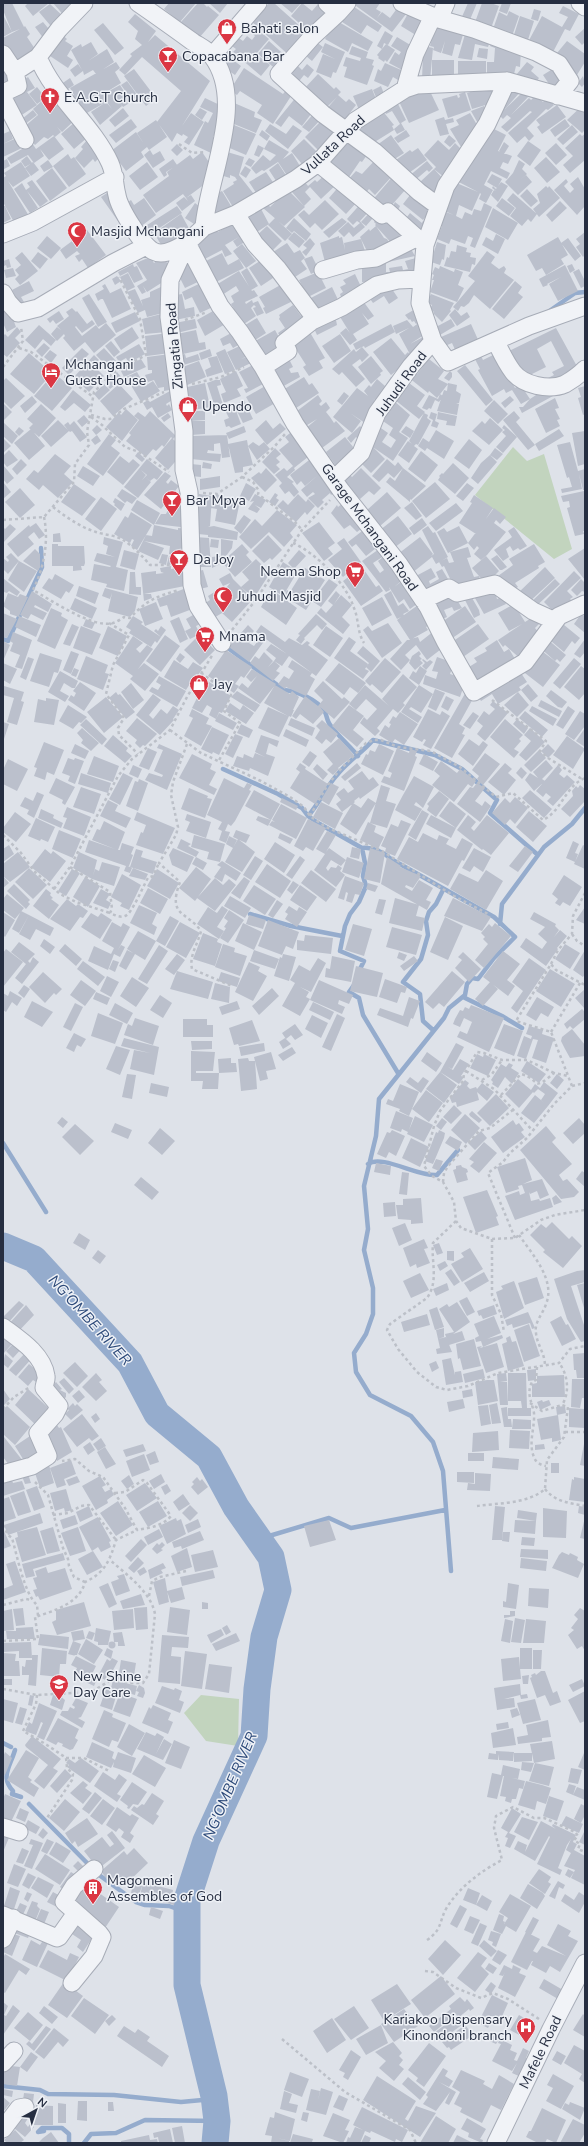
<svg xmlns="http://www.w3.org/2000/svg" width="588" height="2146" font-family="'Nunito Sans',sans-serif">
  <rect width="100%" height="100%" fill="#dee2e9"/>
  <path fill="#c2d4be" d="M 513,447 L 527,461 L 544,454 L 572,549 L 554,559 L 475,495 Z
    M 201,1695 L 239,1699 L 238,1746 L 206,1741 L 184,1713 Z"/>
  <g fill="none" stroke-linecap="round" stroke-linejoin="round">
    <path stroke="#95accd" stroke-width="4.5" d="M 548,312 L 575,293 L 585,292
      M 3,639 L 8,641 L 42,567 L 41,548
      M 228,648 L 284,690 C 297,691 318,700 325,712 C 327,716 327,722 331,726 C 339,737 350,746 358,756
      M 223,769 L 278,794 L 302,808 L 308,816 L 318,823 L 362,848 L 365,863 L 363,876 L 366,886 L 359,902 L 350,914 L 345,926 L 340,951 L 364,961 L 358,973
      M 308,816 C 319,804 326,787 337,775 C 348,761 362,753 373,740 L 435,755 L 462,769 L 497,800 L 490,813 L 538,855
      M 362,848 C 373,847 382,851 391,859 L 494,917 L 515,937 L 494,958 L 478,979 L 472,978 L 467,984 L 465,995 L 449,1008 L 444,1018 L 379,1099 L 376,1136 L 364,1186 L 368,1229 L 364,1250 L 373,1288 L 373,1314 L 366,1334 L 354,1353 L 356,1372 L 370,1395 L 411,1416 L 433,1442 L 443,1471 L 451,1571
      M 250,914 L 291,926 L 342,936
      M 500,924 L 502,904 L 544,847 L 572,824 L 585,808
      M 354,985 L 349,992 L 359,998 L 363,1015 L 398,1073
      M 463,997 L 502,1016 L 522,1028
      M 433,1030 L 423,1021 L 420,994 L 403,982 L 421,959 L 428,935 L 426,921 L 429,912 L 436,904 L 443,890
      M 3,1143 L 46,1212
      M 368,1164 C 382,1154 418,1177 437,1175 L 458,1150
      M 259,1539 L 329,1518 L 351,1528 L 445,1510
      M 3,1743 L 11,1747
      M 15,1750 C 10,1767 0,1777 13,1791 L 12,1794 L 21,1797
      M 29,1804 L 91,1867
      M 95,1872 L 136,1902 L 145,1905 L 169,1906 L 183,1911 L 196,1912 L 187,1934
      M 3,2086 L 40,2090 L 48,2094 L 114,2095 L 181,2102 L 213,2099 L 214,2096
      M 44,2131 L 38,2132 L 42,2128 L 62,2128 L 69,2134 L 69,2143
      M 84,2143 L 91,2134 L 116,2133 L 145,2120 L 217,2121"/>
    <path stroke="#95accd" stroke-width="27" d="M 3,1246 L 34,1259 L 130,1363 L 157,1414 L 209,1457 L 236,1507 L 271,1557 L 278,1590 L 264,1637 L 257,1689 L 254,1736 L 206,1841 L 187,1900 L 187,1985 L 214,2096 L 217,2121 L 215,2143"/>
  </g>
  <path fill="#bbc0cc" d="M 4,3 L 12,3 L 24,27 L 25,26 L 30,34 L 27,37 L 39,55 L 18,69 L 3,50 L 3,38 L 20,29 L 12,32 L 3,10 Z
    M 28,3 L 49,3 L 33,16 L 25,6 Z
    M 53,3 L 82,3 L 66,18 Z
    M 169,3 L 196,3 L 180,22 L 164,9 Z
    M 198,3 L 203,3 L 207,7 L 208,6 L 219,15 L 199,38 L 181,22 Z
    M 209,3 L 228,3 L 220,13 Z
    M 269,3 L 274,3 L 311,36 L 292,58 L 252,22 Z
    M 280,3 L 301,3 L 292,13 Z
    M 302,3 L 312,11 L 319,3 L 334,10 L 310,30 L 307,27 L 306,29 L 291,16 Z
    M 352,3 L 380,3 L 376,9 L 381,12 L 377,18 L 382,12 L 390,18 L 401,3 L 410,9 L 392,32 Z
    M 468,3 L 477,3 L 469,22 L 461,19 Z
    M 482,3 L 491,3 L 499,6 L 490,31 L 474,25 Z
    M 502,3 L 511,3 L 507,14 L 499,11 Z
    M 50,4 L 65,18 L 55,31 L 39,12 Z
    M 350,4 L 382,26 L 378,32 L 367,25 L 361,34 L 339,20 Z
    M 563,6 L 579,14 L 570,31 L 565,29 L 552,54 L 527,44 L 542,16 L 562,27 L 568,17 L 559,13 Z
    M 534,9 L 541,11 L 538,21 L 531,19 Z
    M 410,10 L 423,14 L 419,37 L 401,26 Z
    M 509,11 L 519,16 L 511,39 L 492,32 L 499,12 L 507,16 Z
    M 135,14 L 156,31 L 148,42 L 155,35 L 210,81 L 182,126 L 191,113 L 204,122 L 189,145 L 184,142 L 188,137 L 183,134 L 182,136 L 177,133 L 172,142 L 157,122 L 181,91 L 142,57 L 125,75 L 119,70 L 132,56 L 130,54 L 142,45 L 135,39 L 138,31 L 128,22 Z
    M 3,15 L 12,32 L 3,37 Z
    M 520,16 L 534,21 L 526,46 L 512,41 Z
    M 332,18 L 373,42 L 368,51 L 352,43 L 348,52 L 325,39 L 331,29 Z
    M 43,22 L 48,28 L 50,27 L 44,39 L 35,27 Z
    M 103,23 L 124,48 L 115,55 L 94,30 Z
    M 433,23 L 464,31 L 460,45 L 455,44 L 452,56 L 442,53 L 445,41 L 441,53 L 433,50 L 434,47 L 430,46 L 433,34 Z
    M 585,28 L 585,42 L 582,45 L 575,37 Z
    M 257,29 L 269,39 L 256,54 L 270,65 L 261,76 L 233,52 L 236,49 L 229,44 L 236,36 L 243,41 L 247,36 L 252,40 L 255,36 L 253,34 Z
    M 385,31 L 393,36 L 388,45 L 384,43 L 382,49 L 377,46 Z
    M 466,31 L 491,38 L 488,47 L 475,44 L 472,60 L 458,58 Z
    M 60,33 L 67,39 L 65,41 L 73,46 L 67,56 L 73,60 L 68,68 L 44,52 Z
    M 397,37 L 417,49 L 404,71 L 389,63 L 395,52 L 399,55 L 401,52 L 391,46 Z
    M 311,38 L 323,47 L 312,61 L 300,51 Z
    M 493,39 L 503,42 L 501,48 L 521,50 L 520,67 L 516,66 L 514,74 L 487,79 L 487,62 L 494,62 L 495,48 L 490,46 Z
    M 269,41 L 290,60 L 279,72 L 258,54 Z
    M 567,41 L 585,54 L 585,62 L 577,75 L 552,59 Z
    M 91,42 L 98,54 L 88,61 L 107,49 L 114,62 L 96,74 L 93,70 L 84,75 L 83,71 L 75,77 L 70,70 L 78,64 L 82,70 L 71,50 L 81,44 L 82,47 Z
    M 325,43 L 345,52 L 336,73 L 333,72 L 331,78 L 316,72 L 323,54 L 335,59 L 321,52 Z
    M 386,44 L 395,50 L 387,62 L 385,60 L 384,62 L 378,58 L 379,57 L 377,55 Z
    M 420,45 L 433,48 L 430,80 L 422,79 L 423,54 L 418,78 L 412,77 Z
    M 225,46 L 232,54 L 229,57 L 241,66 L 235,75 L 219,64 L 225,55 L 221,52 Z
    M 352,46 L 368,52 L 366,58 L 374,60 L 372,65 L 374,66 L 367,85 L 344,77 L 347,67 L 343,66 L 346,57 L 360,61 L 361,58 L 349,54 Z
    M 479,48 L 488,49 L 487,59 L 477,57 Z
    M 305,57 L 298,66 L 302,70 L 307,64 L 314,70 L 308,78 L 304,75 L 296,85 L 282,74 Z
    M 432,60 L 454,60 L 454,81 L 432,81 Z
    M 458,61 L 486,61 L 486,80 L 458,77 Z
    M 116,62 L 120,68 L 115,72 L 121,83 L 100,96 L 120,85 L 131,102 L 123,107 L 118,100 L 122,106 L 100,125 L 91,112 L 106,102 L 112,109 L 104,98 L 106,102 L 80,117 L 71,96 L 74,95 L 70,88 Z
    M 527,62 L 534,67 L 531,71 L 539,78 L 533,86 L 516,75 Z
    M 385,63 L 408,73 L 403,83 L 393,77 L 388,87 L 374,81 L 378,69 L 381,71 Z
    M 3,65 L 17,84 L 3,92 Z
    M 559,65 L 568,80 L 559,82 L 551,87 L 543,75 Z
    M 244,68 L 283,94 L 287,89 L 293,93 L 273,124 L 257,113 L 262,105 L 240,91 L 237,95 L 230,90 Z
    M 134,69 L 156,98 L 146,106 L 124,76 Z
    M 318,74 L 334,89 L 336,87 L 341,92 L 338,95 L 346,102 L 349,99 L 356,105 L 340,126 L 324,112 L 337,97 L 323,111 L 302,91 Z
    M 583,76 L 585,83 L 582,87 L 578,83 Z
    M 28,77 L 35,88 L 27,92 L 37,105 L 14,120 L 4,94 Z
    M 70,78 L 74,85 L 68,89 L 72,95 L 57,87 Z
    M 127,81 L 138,96 L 132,100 L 121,85 Z
    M 498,84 L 489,104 L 472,109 L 467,93 Z
    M 381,86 L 386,99 L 378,102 L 373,90 Z
    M 516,86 L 521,91 L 505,109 L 524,91 L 528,97 L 511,115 L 529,98 L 531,100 L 536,95 L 543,102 L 547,98 L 554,105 L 548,110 L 546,109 L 527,128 L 534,136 L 529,141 L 525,136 L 517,143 L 508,133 L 532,112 L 530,111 L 507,132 L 501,127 L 511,118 L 507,115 L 503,119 L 498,114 L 497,105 Z
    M 37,87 L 45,97 L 52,91 L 77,118 L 62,132 L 57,127 L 61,132 L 55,137 L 53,135 L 48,139 L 44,137 L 35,145 L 26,134 L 24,127 L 38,115 L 33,109 L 44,99 L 37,104 L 29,94 Z
    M 428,87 L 439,110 L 409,123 L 397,97 Z
    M 372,89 L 378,104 L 360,112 L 353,96 Z
    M 465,92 L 471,110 L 448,118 L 442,99 L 457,95 L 458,98 L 460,97 L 459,94 Z
    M 297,96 L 314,110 L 302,126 L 289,116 L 281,127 L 275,123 Z
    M 205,98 L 224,107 L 216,126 L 218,128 L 213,137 L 218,139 L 211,153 L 194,145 L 205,121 L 208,123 L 213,113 L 200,107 Z
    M 396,100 L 406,120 L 401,123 L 405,130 L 397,134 L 394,129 L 400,124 L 392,111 L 386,114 L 382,107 Z
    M 232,102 L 255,112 L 254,117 L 262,120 L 256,133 L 229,122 Z
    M 585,103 L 585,130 L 582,133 L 567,120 Z
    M 557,105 L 566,117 L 542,134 L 537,127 L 540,125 L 536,120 Z
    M 484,106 L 485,111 L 480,127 L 471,111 Z
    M 123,108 L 129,116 L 115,127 L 109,120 Z
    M 200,108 L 207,112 L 202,120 L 195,115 Z
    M 381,109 L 394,125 L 392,126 L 394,130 L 373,143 L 368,135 L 363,138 L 355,124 Z
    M 33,110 L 37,115 L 20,128 L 17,123 Z
    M 315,112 L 322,118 L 309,132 L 302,127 Z
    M 470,113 L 480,130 L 473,141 L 461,147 L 450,129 L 459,125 L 456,120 Z
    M 444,117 L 445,120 L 453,118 L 454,122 L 446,124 L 449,134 L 440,136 L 435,120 Z
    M 327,118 L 343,134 L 322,154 L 305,137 L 320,122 L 321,123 Z
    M 131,119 L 137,127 L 116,143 L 109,135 Z
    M 565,119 L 570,126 L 555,137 L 550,130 Z
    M 156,120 L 167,137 L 149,150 L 147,147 L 141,152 L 144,157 L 126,171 L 111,151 L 136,132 L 144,144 L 137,133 Z
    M 75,122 L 88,137 L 74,149 L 61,134 Z
    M 270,124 L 286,134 L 293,125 L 302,131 L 288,149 L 265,131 Z
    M 234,125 L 256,134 L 246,155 L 225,146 Z
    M 572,125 L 578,132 L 563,145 L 557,139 Z
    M 490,127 L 506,135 L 498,151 L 512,156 L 508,164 L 503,162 L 500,168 L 510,173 L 507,179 L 491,171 L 484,185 L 493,190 L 486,203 L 479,199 L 481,194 L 480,193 L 472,211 L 459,205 L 456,216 L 462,219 L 465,212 L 472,215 L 474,209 L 481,211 L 484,203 L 492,207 L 475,248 L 470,246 L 473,238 L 468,236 L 465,244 L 451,239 L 449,244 L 437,239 L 442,226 L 438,224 L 443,211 L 454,215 L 440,209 L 454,182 L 478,192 L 455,180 Z
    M 262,130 L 270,136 L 267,141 L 259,135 Z
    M 406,130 L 410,136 L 398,143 L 394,138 Z
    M 10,131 L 13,139 L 3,144 L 3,134 Z
    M 580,134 L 582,136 L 585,134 L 585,160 L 570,173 L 563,165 L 573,156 L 565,148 Z
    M 391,135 L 404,153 L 390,162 L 377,145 Z
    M 449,135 L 456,141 L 450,147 L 444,142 Z
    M 54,136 L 64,149 L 49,160 L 40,149 L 44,156 L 34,163 L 28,155 L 11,164 L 7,158 L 32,143 L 36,149 Z
    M 350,136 L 367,155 L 362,162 L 360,161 L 345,183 L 326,168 Z
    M 17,138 L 22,148 L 3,157 L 3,144 Z
    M 304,139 L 321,156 L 307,170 L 291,151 Z
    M 87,140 L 102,155 L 95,162 L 93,159 L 84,168 L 75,158 L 83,149 L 81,147 Z
    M 269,140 L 289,152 L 283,159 L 292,153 L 303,171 L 290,180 L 278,162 L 264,171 L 262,170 L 256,174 L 251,168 L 263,155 L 270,161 L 276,155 L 264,149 Z
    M 438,140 L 449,150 L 455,143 L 465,153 L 445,178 L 434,169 L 436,167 L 424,155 Z
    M 528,141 L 541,150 L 530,166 L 517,156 Z
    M 504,142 L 509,146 L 504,154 L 499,151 Z
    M 556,143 L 567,155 L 556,165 L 545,153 Z
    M 177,144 L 183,150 L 177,156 L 171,150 Z
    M 258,145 L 264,148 L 259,157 L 254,155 Z
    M 418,148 L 427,160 L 406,175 L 396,160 L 410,150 L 412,152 Z
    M 150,150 L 153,155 L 160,151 L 165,160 L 153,168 L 144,155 Z
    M 224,151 L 244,157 L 239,175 L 257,198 L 236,212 L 223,191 L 234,184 L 233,182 L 237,180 L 235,177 L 230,175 L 230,178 L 217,174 Z
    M 202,152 L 213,168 L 209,181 L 186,198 L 183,194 L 156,213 L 143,195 L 169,176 L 167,172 L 190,155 L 193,159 Z
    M 68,154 L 71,159 L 74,157 L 86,174 L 69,187 L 53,166 Z
    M 27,156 L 32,163 L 25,167 L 21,161 Z
    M 546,157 L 560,172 L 547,183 L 534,168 Z
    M 249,158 L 255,161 L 251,167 L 245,164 Z
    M 377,158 L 394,174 L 375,195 L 369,189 L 364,195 L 346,182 L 356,171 L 362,174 Z
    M 7,159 L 10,166 L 4,169 L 3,161 Z
    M 173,159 L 177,165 L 166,172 L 167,175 L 164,177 L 159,169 Z
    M 48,160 L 53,167 L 44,172 L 40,166 Z
    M 519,160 L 525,164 L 522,169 L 527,174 L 520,180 L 526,175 L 532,182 L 518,195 L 505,182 L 513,173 Z
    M 427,161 L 433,168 L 429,172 L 427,170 L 413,182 L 408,177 Z
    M 21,162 L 30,176 L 13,187 L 8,181 L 29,216 L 15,224 L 3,202 L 3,178 L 6,176 L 4,173 Z
    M 33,162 L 39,170 L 31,176 L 25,168 Z
    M 147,162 L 158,177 L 140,190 L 129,176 Z
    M 278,163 L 289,180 L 280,187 L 269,170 Z
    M 245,166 L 251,170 L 246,178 L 240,174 Z
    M 52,168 L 67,188 L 50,201 L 36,181 Z
    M 434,169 L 446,182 L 433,195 L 413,183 L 418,179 L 420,182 Z
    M 266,172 L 277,188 L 260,199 L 249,182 Z
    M 328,172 L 338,183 L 321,199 L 310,187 L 305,192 L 311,199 L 304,206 L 292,192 L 304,181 L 308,186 L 315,180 L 317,182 Z
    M 492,174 L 502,179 L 497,188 L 487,182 Z
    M 394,175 L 406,189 L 383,215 L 370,203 Z
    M 578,177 L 585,189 L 585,206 L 577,215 L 554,190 L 566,179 L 568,182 L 564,186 L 570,193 L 574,189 L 570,184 Z
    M 32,180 L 48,201 L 40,207 L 27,191 L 38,208 L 30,213 L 14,189 L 22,183 L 26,190 L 30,187 L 27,183 Z
    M 501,182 L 508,186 L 498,202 L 491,195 L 494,190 L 496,191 L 492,188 L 493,186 L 496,189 Z
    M 341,184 L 357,202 L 346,214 L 329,198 Z
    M 546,186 L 548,188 L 549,186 L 560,198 L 539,217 L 533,209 L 540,203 L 537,194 Z
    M 527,189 L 538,201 L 531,207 L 520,196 Z
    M 288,190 L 305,207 L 284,226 L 263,208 L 268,204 L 270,207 Z
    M 414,190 L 435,205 L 423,220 L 403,204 Z
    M 222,191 L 234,211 L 210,224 L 213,195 Z
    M 107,193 L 125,221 L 120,224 L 101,197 Z
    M 513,193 L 537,214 L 531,222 L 528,219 L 522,226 L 510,216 L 516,208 L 507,200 Z
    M 191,195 L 195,201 L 182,211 L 176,203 L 184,197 L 188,201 L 186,198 Z
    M 144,198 L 156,215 L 140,227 L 124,205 L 131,200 L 134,205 Z
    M 502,198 L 515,208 L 509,216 L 496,206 Z
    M 325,200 L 339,214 L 322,230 L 315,223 L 310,228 L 298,215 L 304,210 L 309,215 Z
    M 364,200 L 373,207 L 360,221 L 359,220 L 365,227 L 353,237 L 349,232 L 344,237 L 338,231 L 348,222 L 354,228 L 360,223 L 357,221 L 353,225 L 347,219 Z
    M 560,201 L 567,208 L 552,222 L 546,215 Z
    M 395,202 L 400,206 L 398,210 L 407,217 L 410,213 L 422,223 L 423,221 L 425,222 L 418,239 L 393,206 Z
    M 195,203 L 204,210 L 194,224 L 185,218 Z
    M 3,206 L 5,206 L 11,219 L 3,223 Z
    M 177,206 L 182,213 L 149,235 L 144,227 Z
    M 260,207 L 269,224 L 251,236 L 240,216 Z
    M 374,208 L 378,212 L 366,226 L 361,222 Z
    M 493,208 L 518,223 L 508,240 L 485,227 Z
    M 181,214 L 191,232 L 165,250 L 160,243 L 178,230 L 160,243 L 154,233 Z
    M 380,214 L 410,233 L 395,247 L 375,225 L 376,224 L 374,222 Z
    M 275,218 L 292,234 L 285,241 L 268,225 Z
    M 294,218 L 311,234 L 306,241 L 294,231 L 292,233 L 286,228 Z
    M 342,218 L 347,222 L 329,238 L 323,232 Z
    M 234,219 L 249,239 L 237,247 L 233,241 L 239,237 L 225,245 L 232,254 L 225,257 L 222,250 L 199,262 L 191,246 L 216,229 L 218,232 L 226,227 L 225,225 Z
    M 267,226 L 282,241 L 269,254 L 254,238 Z
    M 376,226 L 384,238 L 387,239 L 392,247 L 367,251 L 360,237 L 369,229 L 370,231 Z
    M 87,230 L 106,255 L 88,268 L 82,259 L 79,262 L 75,256 L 80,254 L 77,251 L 66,259 L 60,250 Z
    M 294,232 L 305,241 L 299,248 L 288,239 Z
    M 585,232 L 585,255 L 583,257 L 576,247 L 580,244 L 576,239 Z
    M 496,234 L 505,239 L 498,254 L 482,245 L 486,237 L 493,241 Z
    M 47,236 L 61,248 L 51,259 L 37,248 Z
    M 339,236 L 339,238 L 342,237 L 345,250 L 344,243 L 361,239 L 367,257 L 326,266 L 320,243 Z
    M 558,237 L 568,255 L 561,259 L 564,264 L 546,275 L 542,268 L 536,271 L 527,255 Z
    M 310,238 L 315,244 L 306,256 L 302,252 L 307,248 L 303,245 Z
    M 568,238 L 581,256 L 575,261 L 561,243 Z
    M 437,242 L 446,245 L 444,260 L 442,259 L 440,265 L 431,262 Z
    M 287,243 L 294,253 L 300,250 L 305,258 L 301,261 L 307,269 L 289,281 L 270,254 Z
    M 242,244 L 256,261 L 246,268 L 233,251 Z
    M 457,245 L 467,248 L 466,252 L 471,253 L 470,257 L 476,258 L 475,265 L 472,264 L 470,272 L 444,266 L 447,257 L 449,258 L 451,251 L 456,252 Z
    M 411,249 L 415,256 L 388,262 L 386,254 Z
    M 487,251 L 495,257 L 491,263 L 499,269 L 504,266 L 506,269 L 504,273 L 514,280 L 490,309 L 474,295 L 469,303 L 464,307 L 461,306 L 458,311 L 453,307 L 475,281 L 468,276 Z
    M 22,252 L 38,271 L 20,285 L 15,279 L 19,275 L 15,270 L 21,265 L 15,258 Z
    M 38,252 L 48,259 L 40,269 L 31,261 Z
    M 222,253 L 228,265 L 239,259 L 244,268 L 214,283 L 202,263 Z
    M 163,256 L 170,268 L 164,271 L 169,278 L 147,292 L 143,286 L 146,292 L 142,294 L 137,286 L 147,280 L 136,263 L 150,257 L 154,263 Z
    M 312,256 L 319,270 L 311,274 L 304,259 Z
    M 266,257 L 276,276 L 261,286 L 249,268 Z
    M 416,258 L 419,267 L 408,269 L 405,261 Z
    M 9,259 L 11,267 L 7,268 L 6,265 L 4,266 L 3,261 Z
    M 180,260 L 191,262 L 202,280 L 185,288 L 176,270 Z
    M 362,260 L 386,260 L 386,281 L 362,282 Z
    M 133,264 L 134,267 L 137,266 L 143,279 L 134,283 L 128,272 L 120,276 L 118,272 Z
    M 572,264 L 575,270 L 570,273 L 567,266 Z
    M 565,265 L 578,291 L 558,301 L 549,284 L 561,277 L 547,284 L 548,285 L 543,287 L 539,279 Z
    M 402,266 L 403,270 L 419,267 L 420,276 L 387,281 L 386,272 L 390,272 L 389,268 Z
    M 440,266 L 454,272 L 455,269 L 463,272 L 458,285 L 464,288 L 457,302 L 430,292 L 434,280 L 432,280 L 434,275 L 432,274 L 435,267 L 439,269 Z
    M 13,268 L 16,276 L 6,278 L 4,270 Z
    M 247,268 L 258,286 L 251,290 L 241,272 Z
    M 579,269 L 585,281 L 585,286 L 581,288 L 573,272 Z
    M 239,271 L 252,291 L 254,290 L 258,296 L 245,302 L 246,304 L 252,300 L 253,303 L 258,301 L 264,313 L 257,316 L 253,308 L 256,307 L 254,305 L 251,308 L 256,316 L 241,326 L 231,311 L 234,309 L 231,304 L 234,302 L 231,296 L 239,291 L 236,286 L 222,295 L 216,285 Z
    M 318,272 L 326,288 L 308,297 L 299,280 Z
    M 128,273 L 135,287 L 127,291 L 120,277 Z
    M 355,274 L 364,293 L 343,304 L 339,298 L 341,297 L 340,294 L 343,292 L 340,287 L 346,284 L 343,280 Z
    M 117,276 L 121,281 L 115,285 L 112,279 Z
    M 29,281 L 34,291 L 21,297 L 24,302 L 19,305 L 12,290 Z
    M 205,281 L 217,305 L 200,313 L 192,297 L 185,300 L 182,292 Z
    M 515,281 L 522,287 L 518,293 L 523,297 L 504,319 L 492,309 Z
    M 284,283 L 295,300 L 266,314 L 263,308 L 265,307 L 259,297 Z
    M 388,283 L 398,298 L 389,304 L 384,296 L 373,303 L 368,296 Z
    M 105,284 L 110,293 L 98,301 L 95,294 L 104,289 L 102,286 Z
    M 163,286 L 167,312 L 147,317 L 145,310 L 138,313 L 127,292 L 135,289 L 143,306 L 141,300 L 150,297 L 150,292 Z
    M 332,287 L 341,306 L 320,317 L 307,300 Z
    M 121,288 L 131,309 L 112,318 L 102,297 Z
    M 89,294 L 107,322 L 98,327 L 82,298 Z
    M 182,294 L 185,309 L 194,307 L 195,316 L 175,320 L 170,296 Z
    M 431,294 L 454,303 L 450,310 L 451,311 L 442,322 L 433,313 L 434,312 L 430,309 L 432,305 L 427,302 Z
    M 363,301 L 374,316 L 368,320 L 362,313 L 369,324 L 353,334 L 357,340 L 350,345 L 340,333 L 346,328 L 350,333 L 337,312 Z
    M 293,305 L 301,316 L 304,314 L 310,323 L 284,341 L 278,333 L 285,328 L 279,319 L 280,317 L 279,315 Z
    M 72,308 L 76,312 L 77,311 L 87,324 L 92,320 L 95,324 L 82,333 L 76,326 L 75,327 L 82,336 L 96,325 L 99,329 L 106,323 L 116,335 L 94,353 L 85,342 L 74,351 L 63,338 L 65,336 L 64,334 L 57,341 L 51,334 L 57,327 L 61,330 L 57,326 L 69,316 L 66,312 Z
    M 417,308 L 423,320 L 416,324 L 414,321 L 412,322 L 410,319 L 409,320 L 405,315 Z
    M 5,309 L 10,311 L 16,327 L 7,332 L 3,323 L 3,310 Z
    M 455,309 L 461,316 L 467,312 L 470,317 L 457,326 L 449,315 Z
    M 220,310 L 227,323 L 205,336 L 197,320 L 213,311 L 214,314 Z
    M 59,311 L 64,319 L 56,324 L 53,320 L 50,323 L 47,319 Z
    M 135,312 L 140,321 L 116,333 L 111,323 Z
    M 165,313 L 167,332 L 145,334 L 142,319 Z
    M 336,313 L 339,319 L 336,320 L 337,325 L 317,335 L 312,324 Z
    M 257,318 L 266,333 L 252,342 L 242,327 Z
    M 195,319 L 197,328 L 177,333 L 175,323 Z
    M 451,319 L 455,326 L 440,335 L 436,327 Z
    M 407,320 L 413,327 L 420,322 L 427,333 L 410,344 L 425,336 L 428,341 L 412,358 L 399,334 L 409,328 L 396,334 L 393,326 Z
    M 391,324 L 395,332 L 365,348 L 364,346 L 356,350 L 353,344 Z
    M 471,324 L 480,344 L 457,354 L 452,343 L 445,346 L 441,337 Z
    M 39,325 L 56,340 L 51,346 L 43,339 L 35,349 L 25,340 Z
    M 17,327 L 21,332 L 15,338 L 20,343 L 7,357 L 3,354 L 3,336 L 5,334 L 8,337 Z
    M 132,327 L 139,338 L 121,350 L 114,339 Z
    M 556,328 L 579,370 L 558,381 L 548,378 L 554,375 L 552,372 L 564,366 L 551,341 L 537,349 L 546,367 L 524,378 L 509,351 Z
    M 308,329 L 325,358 L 319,361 L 323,368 L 309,376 L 303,367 L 306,365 L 290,340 Z
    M 196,330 L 199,343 L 205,342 L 206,349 L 178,355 L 177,334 Z
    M 275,330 L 286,350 L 264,362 L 252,343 Z
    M 233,332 L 242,343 L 233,348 L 230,343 L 223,346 L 220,339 Z
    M 168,333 L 170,353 L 147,356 L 145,336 Z
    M 340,334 L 351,351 L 334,363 L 322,346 Z
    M 391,338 L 405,355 L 408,352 L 412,358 L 391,375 L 373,352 Z
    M 111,341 L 120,352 L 114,357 L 105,346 Z
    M 44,343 L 50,348 L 42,357 L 36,351 Z
    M 139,344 L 145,354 L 129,363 L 126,358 L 119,362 L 116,357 Z
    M 244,344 L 248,356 L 241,359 L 247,357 L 251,363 L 236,370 L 227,352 Z
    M 362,347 L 369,355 L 362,362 L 360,359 L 352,365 L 365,379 L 356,387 L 342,372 L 339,375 L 332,369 L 354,349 L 356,352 Z
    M 82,348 L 89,354 L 69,375 L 62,368 Z
    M 104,348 L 116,361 L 108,368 L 96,355 Z
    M 210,349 L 212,356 L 201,360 L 199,353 Z
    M 225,349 L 235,370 L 225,374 L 216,353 Z
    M 50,350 L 57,355 L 51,363 L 44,357 Z
    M 29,353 L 52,373 L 34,394 L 10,374 Z
    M 497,353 L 515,388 L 520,384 L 530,399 L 521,404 L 512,390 L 506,393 L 504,389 L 492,396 L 478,370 L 480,369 L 475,359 L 481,356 L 483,360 Z
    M 170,354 L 175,389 L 164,391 L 164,387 L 158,388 L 154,380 L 148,382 L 145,375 L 152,373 L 152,370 L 148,370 L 147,357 Z
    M 185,354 L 186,358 L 198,354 L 200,360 L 180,366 L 177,357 Z
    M 94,355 L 99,360 L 93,365 L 104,376 L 89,392 L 74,377 Z
    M 217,356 L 223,372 L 207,377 L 205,370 L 211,367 L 208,358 Z
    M 371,356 L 383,371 L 380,373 L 381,375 L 371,384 L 358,367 Z
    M 141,359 L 146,367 L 124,377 L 120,369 Z
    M 289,359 L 293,367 L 289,369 L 291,373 L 298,372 L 300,377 L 280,388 L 272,374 L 276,372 L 274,367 Z
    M 429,359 L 444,371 L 438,379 L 448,384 L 437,398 L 429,391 L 428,393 L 408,377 L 413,370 L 417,374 Z
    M 199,361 L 206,377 L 185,386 L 180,368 Z
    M 255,364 L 265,383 L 246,393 L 244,389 L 248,388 L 239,372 Z
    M 465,365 L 493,400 L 486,406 L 457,371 Z
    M 236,371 L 243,386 L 237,389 L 241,396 L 224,403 L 221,394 L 226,392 L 220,379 Z
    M 450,371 L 452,373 L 452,377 L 449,381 L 444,378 Z
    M 117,372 L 123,379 L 110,389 L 105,383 Z
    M 137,372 L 145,386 L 153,381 L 160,391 L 141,402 L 126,377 Z
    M 54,373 L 72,388 L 52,411 L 34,396 Z
    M 304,377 L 309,385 L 312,383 L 319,393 L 293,410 L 283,390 Z
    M 391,377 L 398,382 L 382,404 L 372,398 L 375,400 L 369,410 L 375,414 L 368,425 L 350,413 L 361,421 L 352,433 L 333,417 L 357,388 L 368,396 L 364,391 L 369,385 L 371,387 L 377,379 L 385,386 Z
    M 6,378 L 25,396 L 11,409 L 3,401 L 3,381 Z
    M 215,380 L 220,380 L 221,385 L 217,386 L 223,405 L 215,407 L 207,383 Z
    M 405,380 L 425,395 L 417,406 L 425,412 L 419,419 L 395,400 Z
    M 205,383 L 210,407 L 188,411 L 183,388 Z
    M 448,383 L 457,385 L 456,391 L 461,394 L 459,403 L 456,403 L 459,404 L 457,415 L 437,411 L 444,390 L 447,391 Z
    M 104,384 L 110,390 L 99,400 L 94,394 Z
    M 119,384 L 133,399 L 113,416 L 100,401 Z
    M 267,385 L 277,402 L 256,414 L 246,397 Z
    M 585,386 L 585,414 L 583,415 L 578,398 L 581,397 L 578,388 Z
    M 548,387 L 553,396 L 522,413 L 519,407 L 523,407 L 530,399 Z
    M 73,390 L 91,405 L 85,412 L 74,403 L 65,411 L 60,407 Z
    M 170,391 L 174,399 L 166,404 L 167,406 L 169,404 L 172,410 L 158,418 L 152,407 L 147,410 L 143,403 L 148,400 L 150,402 Z
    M 344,392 L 349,396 L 342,405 L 337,401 Z
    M 440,394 L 443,396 L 439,402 L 435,400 L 431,409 L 429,408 L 427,410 L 422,408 L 429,395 L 438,399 Z
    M 318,395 L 322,401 L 319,404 L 321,406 L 326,402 L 330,408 L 326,412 L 330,417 L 334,423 L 336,421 L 345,431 L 322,448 L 306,428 L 317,419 L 304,427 L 299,421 L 302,419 L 297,411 Z
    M 32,396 L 37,402 L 25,413 L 20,406 Z
    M 510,396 L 514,400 L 505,408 L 501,403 Z
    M 555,398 L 559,408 L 555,409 L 560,419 L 557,420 L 560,426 L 546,433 L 535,409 Z
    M 244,400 L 253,419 L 243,423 L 234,405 Z
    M 393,400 L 410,415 L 399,432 L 408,438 L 393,461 L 367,443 L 378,426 L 388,433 L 382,442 L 391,448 L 396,440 L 389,435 L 393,428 L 380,419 Z
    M 494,400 L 508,414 L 498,424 L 484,411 Z
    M 3,403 L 12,412 L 3,421 Z
    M 41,404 L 56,418 L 39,437 L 29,428 L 33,424 L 27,419 Z
    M 235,408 L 241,424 L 231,428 L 229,426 L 226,427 L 224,420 L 229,418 L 226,412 Z
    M 126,409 L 138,420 L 122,441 L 106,427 L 119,412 L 121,415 Z
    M 150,411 L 176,436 L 173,439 L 181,447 L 180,456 L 168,470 L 155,458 L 172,438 L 171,437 L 164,447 L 162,445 L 156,451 L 153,449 L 146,457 L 126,441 L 131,435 L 129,433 L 139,420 L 134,416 L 138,412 L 145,417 Z
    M 189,411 L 205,411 L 205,420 L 190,421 Z
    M 514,411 L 520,418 L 516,422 L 535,445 L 528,450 L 503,420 Z
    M 431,412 L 437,414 L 435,421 L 439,423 L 437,428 L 431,426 L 433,420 L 429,418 Z
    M 438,412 L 457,416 L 455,426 L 446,425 L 447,421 L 437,419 Z
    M 168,413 L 171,417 L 164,422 L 161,418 Z
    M 424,413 L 428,415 L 427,418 L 431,421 L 418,445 L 416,444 L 414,446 L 418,449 L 409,463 L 398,455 L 408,441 L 412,444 L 409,441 Z
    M 84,415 L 89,421 L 82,427 L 77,421 Z
    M 490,418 L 503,430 L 489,445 L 472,431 L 482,421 L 485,424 Z
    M 58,420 L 68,430 L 64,425 L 68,422 L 70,425 L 74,421 L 87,437 L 80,442 L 72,431 L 70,432 L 69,431 L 51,447 L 41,436 Z
    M 266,420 L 273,429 L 280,423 L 286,429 L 267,445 L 255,430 Z
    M 188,421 L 205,421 L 205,434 L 191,435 Z
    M 3,422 L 18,436 L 12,444 L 3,436 Z
    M 97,425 L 102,430 L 96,435 L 92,430 Z
    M 504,425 L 517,437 L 503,453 L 496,447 L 506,436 L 502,432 L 505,430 L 502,428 Z
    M 244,426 L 246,432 L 229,439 L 226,433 Z
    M 360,426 L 368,434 L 361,442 L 356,437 L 351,443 L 347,438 Z
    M 406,426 L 414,431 L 410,438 L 401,432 Z
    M 19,427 L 24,431 L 19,436 L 15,432 Z
    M 31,429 L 45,446 L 29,460 L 14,443 Z
    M 559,429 L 564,436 L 539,451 L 535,444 Z
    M 294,430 L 313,453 L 294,468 L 295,470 L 287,477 L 294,482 L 292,483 L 299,492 L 294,497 L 289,491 L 285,494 L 279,486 L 282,483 L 275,475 L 284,468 L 287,471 L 293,466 L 279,450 L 289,442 L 285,437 Z
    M 436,430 L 454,441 L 444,459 L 427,448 L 425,451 L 418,446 L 423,438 L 429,442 Z
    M 585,431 L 585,464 L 578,466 L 572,433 Z
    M 109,434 L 116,440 L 111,446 L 120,453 L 103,476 L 87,464 Z
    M 97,435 L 101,441 L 95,445 L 91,440 Z
    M 227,435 L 230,457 L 222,458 L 220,443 L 214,444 L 214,451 L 208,450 L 207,453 L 221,454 L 220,462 L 191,459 L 191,436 Z
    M 345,437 L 358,453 L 338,469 L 326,452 Z
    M 3,438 L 11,446 L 3,453 Z
    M 469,439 L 482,450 L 469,469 L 454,458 Z
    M 247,440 L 248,446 L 253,442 L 259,446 L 264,442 L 270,449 L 257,460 L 248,446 L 253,465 L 243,467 L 243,472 L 235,473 L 228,444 Z
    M 570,442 L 578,471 L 585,469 L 585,490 L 583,490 L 579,474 L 582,489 L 562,493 L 561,489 L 572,487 L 569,477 L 567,478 L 557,445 Z
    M 373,447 L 385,459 L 371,473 L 359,461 Z
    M 275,448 L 281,454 L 276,458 L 280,462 L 276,465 L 280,469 L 274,474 L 262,462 Z
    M 495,448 L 503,454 L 497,460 L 490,455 Z
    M 9,450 L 18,460 L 7,467 L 3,462 L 3,456 Z
    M 421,451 L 438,465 L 425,482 L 408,469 Z
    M 138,452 L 145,459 L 142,462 L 135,456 Z
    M 55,454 L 71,466 L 64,474 L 73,482 L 58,498 L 43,485 L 39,490 L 26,479 L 34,470 L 38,473 Z
    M 490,455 L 497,462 L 478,484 L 471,478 L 481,463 Z
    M 120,456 L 129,463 L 133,459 L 140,465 L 123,485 L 107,472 Z
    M 313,457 L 336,491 L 331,495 L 330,493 L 322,500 L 324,502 L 318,508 L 308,498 L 315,494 L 313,492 L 307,497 L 301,490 L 318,475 L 305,486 L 301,481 L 297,485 L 290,475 Z
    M 21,459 L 27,465 L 17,475 L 12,469 Z
    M 147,459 L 163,472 L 157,480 L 154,478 L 150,481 L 145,477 L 147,475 L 141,470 L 146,475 L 142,480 L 145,477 L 151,482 L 138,498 L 124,487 Z
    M 387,459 L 395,466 L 398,462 L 403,468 L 394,478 L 388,473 L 379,482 L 372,476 Z
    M 203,462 L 212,464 L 211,469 L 202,468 Z
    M 453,463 L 469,478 L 455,494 L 438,480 L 440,477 L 439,476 L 442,473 L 443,474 Z
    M 191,464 L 201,465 L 201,477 L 191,476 Z
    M 3,465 L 14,478 L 7,484 L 3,479 Z
    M 83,466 L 100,476 L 93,486 L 77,476 Z
    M 266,468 L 277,480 L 265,492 L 251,478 L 259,472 L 261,474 Z
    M 361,468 L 381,488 L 374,495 L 369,491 L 360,499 L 343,482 L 350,475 L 352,477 Z
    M 403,468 L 426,486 L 411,500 L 410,499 L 410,502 L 386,482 L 390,477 L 395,481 Z
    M 165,472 L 171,476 L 166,482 L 168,484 L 171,480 L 179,486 L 161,509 L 144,495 Z
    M 220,476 L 220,487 L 200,490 L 200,479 Z
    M 3,482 L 11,492 L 3,499 Z
    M 435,482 L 450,499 L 426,518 L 412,501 Z
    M 246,483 L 256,489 L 249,501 L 240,496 Z
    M 467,483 L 474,488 L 463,501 L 456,496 Z
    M 74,484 L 96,499 L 82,516 L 61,502 Z
    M 20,488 L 35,505 L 20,518 L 5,502 Z
    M 122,489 L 137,498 L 132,504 L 127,501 L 125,503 L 117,496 Z
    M 184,489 L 189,528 L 155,524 L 161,514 L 166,514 L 173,499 Z
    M 584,491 L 585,531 L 583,531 L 584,534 L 575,536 L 567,508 L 570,507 L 569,501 L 563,502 L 561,496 Z
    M 387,492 L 401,508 L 380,526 L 367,510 Z
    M 275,493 L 278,495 L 276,498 L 279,500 L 275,506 L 269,502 Z
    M 199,494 L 212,496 L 210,526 L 208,527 L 214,526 L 238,532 L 237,540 L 208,537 L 208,535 L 198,534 L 196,531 Z
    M 214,494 L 240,501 L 235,525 L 215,521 L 217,509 L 211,508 Z
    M 255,494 L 266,500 L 261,508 L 255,505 L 260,509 L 257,513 L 248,509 L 254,501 L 250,502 Z
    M 298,494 L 306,502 L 308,499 L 315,506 L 307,515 L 305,512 L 296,522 L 277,506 L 283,500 L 288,505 Z
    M 474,495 L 493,508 L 476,534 L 459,523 L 472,503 L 470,502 Z
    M 101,497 L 117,509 L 101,531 L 85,519 Z
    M 115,498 L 125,504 L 121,511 L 114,505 L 115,504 L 113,502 Z
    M 137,500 L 160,513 L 154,525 L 131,510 Z
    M 412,502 L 422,516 L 416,520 L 404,508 Z
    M 343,503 L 365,526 L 357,532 L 350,525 L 344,529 L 331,513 L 337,505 L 338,507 Z
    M 456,503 L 463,511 L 436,531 L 429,523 Z
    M 494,508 L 506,517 L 500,524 L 496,520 L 494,523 L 506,532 L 487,555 L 481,560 L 474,554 L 479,548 L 477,546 L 474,550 L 468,543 L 448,553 L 437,532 L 444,528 L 447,532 L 459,526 L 468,543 Z
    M 277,510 L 297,525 L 290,533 L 293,537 L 284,547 L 269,532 L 251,549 L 239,537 L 255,519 L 262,526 Z
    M 131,512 L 152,525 L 137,550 L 131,546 L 134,540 L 132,539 L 130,543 L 114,534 L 125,516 L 128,518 Z
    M 244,515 L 251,520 L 241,534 L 234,528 Z
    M 398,516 L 412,534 L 394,548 L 380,530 Z
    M 422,518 L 427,525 L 414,535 L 409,528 Z
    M 319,522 L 335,543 L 328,548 L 333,554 L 324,561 L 302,533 Z
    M 36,523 L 45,535 L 39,539 L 34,532 L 28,537 L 34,544 L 18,557 L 7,544 L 29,525 L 30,527 Z
    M 10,524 L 16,529 L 3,543 L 3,527 L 5,529 Z
    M 154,525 L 178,530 L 178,528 L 188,529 L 185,548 L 179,548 L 188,550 L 187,557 L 169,554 L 170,546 L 144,541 L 164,548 L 158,560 L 138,551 L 146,535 L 152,536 Z
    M 428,526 L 433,533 L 435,532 L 448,557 L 436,564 L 432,557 L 412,573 L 398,554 L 420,537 L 433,554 L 431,556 L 434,554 L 422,530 Z
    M 514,527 L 527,546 L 520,550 L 518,548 L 513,551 L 510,546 L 506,549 L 509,557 L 503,561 L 494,550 L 512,537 L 508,531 Z
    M 366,528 L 380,545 L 366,556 L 356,544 L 352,547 L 348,542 Z
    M 60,533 L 61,542 L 53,542 L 53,534 Z
    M 268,535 L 282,550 L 272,560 L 270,558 L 264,563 L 252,551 Z
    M 104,537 L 123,542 L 116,567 L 128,570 L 124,591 L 106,587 L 107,584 L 91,580 L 94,564 L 110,567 L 111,566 L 94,561 L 97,553 L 115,557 L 106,554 L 108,546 L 103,544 Z
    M 195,537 L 209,538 L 211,567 L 195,567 Z
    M 344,538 L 361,562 L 343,577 L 328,560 L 342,549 L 337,543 Z
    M 211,539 L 219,540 L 218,548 L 210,547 Z
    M 221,539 L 233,541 L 232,548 L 226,556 L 221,556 Z
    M 52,544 L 58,544 L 58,546 L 84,546 L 85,563 L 84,566 L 81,566 L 82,570 L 73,571 L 73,566 L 52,566 Z
    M 242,544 L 249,552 L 246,555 L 252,562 L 235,577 L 222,562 Z
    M 534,544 L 545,562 L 538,566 L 539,568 L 515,583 L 518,587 L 509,592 L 498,576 L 513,565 L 509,559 Z
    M 382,547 L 387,554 L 373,563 L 375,566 L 380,573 L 384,570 L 378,561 L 387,554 L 405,578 L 394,587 L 405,579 L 421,601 L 410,609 L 404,599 L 399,603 L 389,587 L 390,590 L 386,592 L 362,561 Z
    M 468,547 L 471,557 L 467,558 L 474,577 L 479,576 L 481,582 L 456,591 L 444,566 L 442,567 L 439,562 L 447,558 L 449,563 L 454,562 L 450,552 Z
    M 585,548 L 585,580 L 568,559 Z
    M 35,549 L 40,554 L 40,567 L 38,571 L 23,561 Z
    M 124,550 L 139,554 L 135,570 L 120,566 Z
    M 299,550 L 306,556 L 294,569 L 288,563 Z
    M 11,553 L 19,561 L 8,574 L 3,569 L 3,558 L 8,562 L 9,560 L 6,557 Z
    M 162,554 L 168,555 L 166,565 L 159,563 Z
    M 497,555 L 507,567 L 502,570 L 500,570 L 491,559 Z
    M 169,556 L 186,559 L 185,567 L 167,564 Z
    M 220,556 L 222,563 L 212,568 L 212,557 Z
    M 486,556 L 499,571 L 486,584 L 472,568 Z
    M 256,559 L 270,573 L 254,598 L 241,587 L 249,580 L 242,572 Z
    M 19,561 L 37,571 L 24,592 L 8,580 Z
    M 283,562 L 301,574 L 299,576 L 296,574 L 283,596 L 269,587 Z
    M 171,566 L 171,569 L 186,567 L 190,585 L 144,594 L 151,594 L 152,598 L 144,601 L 141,573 L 156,571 L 156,574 L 164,573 L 161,572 L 160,568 Z
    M 362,567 L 376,587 L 379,585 L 383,591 L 361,606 L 343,581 Z
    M 545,567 L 555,578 L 527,604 L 517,594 Z
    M 305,568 L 325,580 L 306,610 L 284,596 L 287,590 L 290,592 Z
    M 431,568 L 436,577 L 429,581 L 430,584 L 439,579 L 436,572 L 442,569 L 451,584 L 428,597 L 416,576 Z
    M 203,570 L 208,587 L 200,589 L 198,581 L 200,579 L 194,572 Z
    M 574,571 L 581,578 L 567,591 L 573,597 L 570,599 L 575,604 L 557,615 L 544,602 Z
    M 130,572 L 135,572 L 136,587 L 141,587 L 141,595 L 129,594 Z
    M 230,573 L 233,579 L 253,599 L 232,622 L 222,613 L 212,619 L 202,605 L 210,600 L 208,596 L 224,586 L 226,588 L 230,583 L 223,586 L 219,579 Z
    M 55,574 L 74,585 L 69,593 L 66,591 L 61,599 L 42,588 L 49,578 L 52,580 Z
    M 3,578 L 20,592 L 17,596 L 9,591 L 7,593 L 4,592 L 3,593 Z
    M 329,579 L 338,585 L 321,607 L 312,601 Z
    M 555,579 L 560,584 L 532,610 L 528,605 Z
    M 581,579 L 585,583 L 585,592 L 582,591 L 577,596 L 571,590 Z
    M 79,586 L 99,593 L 95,604 L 76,596 Z
    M 189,587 L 195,608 L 171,617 L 167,605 L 160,607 L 157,599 Z
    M 105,588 L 138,597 L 135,611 L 130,617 L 108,611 L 112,593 L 110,599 L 102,596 Z
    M 271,589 L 297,608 L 286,625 L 261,607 Z
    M 450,589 L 462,608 L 454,611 L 452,607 L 444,610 L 447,617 L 438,621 L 429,601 Z
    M 32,591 L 52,604 L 48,612 L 35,605 L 34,607 L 47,613 L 43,620 L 31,614 L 28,619 L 20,615 Z
    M 336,591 L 340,595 L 334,604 L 341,595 L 352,605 L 342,617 L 350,625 L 343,634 L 317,613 L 321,608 L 326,613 L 333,605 L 328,601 Z
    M 391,591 L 398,606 L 403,603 L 409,611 L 403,614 L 404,615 L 421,603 L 433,623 L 426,627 L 428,630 L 410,640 L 397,620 L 401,617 L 397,619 L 384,595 Z
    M 468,591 L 479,610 L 480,615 L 474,618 L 462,594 Z
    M 471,591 L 500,594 L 496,595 L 497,599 L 502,597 L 506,604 L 484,614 Z
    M 8,593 L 18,597 L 20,594 L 28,597 L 19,616 L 41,625 L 36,637 L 15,627 L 19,617 L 10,614 L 10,611 L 3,606 Z
    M 382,597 L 392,615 L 372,626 L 362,608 Z
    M 75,598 L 97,608 L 92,619 L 70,609 Z
    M 156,602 L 163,619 L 145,626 L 139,609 Z
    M 514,604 L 525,622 L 533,617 L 539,624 L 535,628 L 543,638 L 523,661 L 505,645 L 503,647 L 498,640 L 522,624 L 509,631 L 498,613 Z
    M 465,606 L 476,622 L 448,641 L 439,624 Z
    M 51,608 L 62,613 L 61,616 L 68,620 L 55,649 L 37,641 Z
    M 3,613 L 17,619 L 7,638 L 3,637 Z
    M 316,614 L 327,624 L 322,630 L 317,625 L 304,638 L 305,639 L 301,644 L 296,640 L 300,635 L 298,634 Z
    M 581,614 L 585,616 L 585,633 L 574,624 Z
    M 193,615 L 200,624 L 196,626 L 200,634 L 190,639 L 185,631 L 191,628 L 186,619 Z
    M 133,616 L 143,622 L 141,624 L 161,637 L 157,643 L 155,641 L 151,647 L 129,633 L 131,630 L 126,627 Z
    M 179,617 L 188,639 L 180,643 L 170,621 Z
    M 86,619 L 95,623 L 92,629 L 83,626 Z
    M 558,620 L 580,638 L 575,644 L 572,641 L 564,652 L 545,636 Z
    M 388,623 L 402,643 L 382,658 L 363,630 L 368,626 L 372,631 Z
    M 72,624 L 79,627 L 70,646 L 63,644 Z
    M 478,624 L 489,639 L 463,657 L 452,642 Z
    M 248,625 L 254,631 L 251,634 L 254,637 L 249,643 L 254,646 L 261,637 L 265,640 L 249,662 L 229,647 Z
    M 261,625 L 285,642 L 289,638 L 302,645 L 307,641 L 310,643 L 308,645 L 328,660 L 316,676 L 289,656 L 282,666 L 274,661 L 276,658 L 266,650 L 271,644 L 287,654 L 256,632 Z
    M 81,626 L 101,634 L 92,655 L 73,648 Z
    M 108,626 L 127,636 L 118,656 L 99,648 Z
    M 161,626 L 166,630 L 161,637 L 154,631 L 156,629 L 158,631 Z
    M 326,626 L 343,638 L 330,657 L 313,645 Z
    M 434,631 L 445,646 L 427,660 L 416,645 L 405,655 L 410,660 L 401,670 L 390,659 L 407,640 L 418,637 L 420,642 Z
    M 13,632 L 32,640 L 22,669 L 15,667 L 20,655 L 10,651 L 13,643 L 10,641 Z
    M 165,635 L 180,646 L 161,672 L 146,661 Z
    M 199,635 L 215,650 L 200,665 L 184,650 Z
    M 133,636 L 143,643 L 136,649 L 140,653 L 147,645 L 153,649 L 138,669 L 144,663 L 159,674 L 145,691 L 130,679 L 133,676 L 115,663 Z
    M 349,637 L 356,642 L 350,651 L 368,664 L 365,669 L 369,671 L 363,679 L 334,658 Z
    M 546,638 L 566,655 L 560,662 L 557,659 L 555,661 L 538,646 Z
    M 585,639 L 585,652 L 580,658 L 574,654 Z
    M 497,640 L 504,652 L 509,649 L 518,664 L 475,689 L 464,670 L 477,662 L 474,658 L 487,651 L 485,648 Z
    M 3,641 L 10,645 L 3,661 Z
    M 363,646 L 380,661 L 371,672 L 366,667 L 369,663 L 357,653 Z
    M 538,648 L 560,665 L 543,687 L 521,670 Z
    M 226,650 L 252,667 L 244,678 L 241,676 L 235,684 L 239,686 L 234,693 L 208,676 Z
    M 71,651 L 79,654 L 71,674 L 63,670 Z
    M 419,651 L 421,654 L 419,656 L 422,659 L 420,660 L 423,663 L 415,670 L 409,663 L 412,656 Z
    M 264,652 L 273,661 L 268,667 L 274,661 L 280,666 L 276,671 L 280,673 L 273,681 L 250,663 L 255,656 L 259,659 Z
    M 40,653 L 62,660 L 58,673 L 54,672 L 49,687 L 30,681 Z
    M 180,653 L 185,657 L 180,663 L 176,659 Z
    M 86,656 L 108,665 L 105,673 L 109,674 L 103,690 L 77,679 Z
    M 28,657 L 34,659 L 26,680 L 20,677 Z
    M 437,657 L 454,663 L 450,674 L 466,679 L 460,697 L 423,684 L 425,675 L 436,679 L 438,672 L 432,671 Z
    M 385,658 L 401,672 L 382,693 L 372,684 L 370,686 L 365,681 Z
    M 574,658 L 581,664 L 560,689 L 553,683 Z
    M 423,659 L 427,662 L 430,660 L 433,662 L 426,670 L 422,666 L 425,663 L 422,660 Z
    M 174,660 L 188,669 L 193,662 L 203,668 L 198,675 L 196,674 L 186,690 L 164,677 Z
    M 292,660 L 312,673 L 310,676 L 315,679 L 306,696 L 286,687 L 285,689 L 278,684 L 284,676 L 289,679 L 294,671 L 288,667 Z
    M 3,663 L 17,669 L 10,684 L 3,680 Z
    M 339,663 L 366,683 L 358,693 L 350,687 L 344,695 L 325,680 Z
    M 420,666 L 427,671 L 419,685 L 409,678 L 413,671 L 416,673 Z
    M 581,666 L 585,669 L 585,693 L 579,700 L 564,687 Z
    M 517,667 L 527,682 L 519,687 L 521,690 L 498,704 L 492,694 L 481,701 L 476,693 Z
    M 74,668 L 79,670 L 76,677 L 71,675 Z
    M 252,669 L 276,684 L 260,704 L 238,688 L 242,683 L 248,688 L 257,676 L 251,682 L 246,677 Z
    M 60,671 L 78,681 L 75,688 L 72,688 L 64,683 L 60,691 L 69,696 L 65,702 L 48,692 Z
    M 403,674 L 417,687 L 403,703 L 405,705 L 398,713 L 393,709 L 377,728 L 380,731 L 375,736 L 360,723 L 364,717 L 367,720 L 377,709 L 366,699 L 356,710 L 349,704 L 365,685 L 389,706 L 382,699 Z
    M 159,676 L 186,691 L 177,707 L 149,691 L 152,687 L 158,690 L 161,685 L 156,682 Z
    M 206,680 L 231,696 L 222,713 L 219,712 L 216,719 L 209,715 L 212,708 L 207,705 L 202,713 L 192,708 Z
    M 323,681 L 342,699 L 344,697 L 350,702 L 334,719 L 320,707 L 324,712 L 313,724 L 300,714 L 296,719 L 292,716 L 305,696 L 318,706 L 323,700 L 314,691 Z
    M 80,682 L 96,693 L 84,711 L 68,700 L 71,695 L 74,697 L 76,693 L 73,691 Z
    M 131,683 L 144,700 L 133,709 L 121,692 Z
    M 528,684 L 538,696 L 531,702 L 521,690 Z
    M 275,685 L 290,694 L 292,691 L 299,697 L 293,710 L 294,710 L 291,717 L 289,716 L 279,737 L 258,728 L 268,707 L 288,716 L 264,703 Z
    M 419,685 L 433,694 L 421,713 L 411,707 L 409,709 L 422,717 L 418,723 L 401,712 Z
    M 4,686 L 24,692 L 21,701 L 24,702 L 17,725 L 7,722 L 14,698 L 3,695 Z
    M 435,689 L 445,693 L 436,711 L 428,707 Z
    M 467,690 L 475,695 L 459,724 L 465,728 L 462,734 L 465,735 L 452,758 L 434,748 Z
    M 551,690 L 567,702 L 562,708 L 558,707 L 546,696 Z
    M 237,691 L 260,705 L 255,712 L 231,697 Z
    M 116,692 L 118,695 L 120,694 L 135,712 L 126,719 L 109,698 Z
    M 518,692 L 529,705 L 517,717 L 504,705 Z
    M 153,694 L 161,700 L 149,715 L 153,719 L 161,709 L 167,714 L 173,706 L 179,710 L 173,719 L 174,720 L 160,735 L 136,715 Z
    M 446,696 L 454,700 L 448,711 L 441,707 Z
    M 106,697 L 123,717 L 104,733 L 87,712 Z
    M 46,698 L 59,700 L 54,725 L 34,722 L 38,699 L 46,701 Z
    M 541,700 L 562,711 L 559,717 L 538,706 Z
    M 493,701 L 508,713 L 485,741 L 477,734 L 483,726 L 477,721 L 484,711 L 489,715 L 495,709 L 490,705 Z
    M 230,703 L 240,710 L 243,705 L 254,713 L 246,724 L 225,711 Z
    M 68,705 L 87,717 L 81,723 L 79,722 L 73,729 L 59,721 Z
    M 349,705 L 364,716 L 353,730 L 364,739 L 357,747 L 332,726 Z
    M 532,706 L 557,719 L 553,726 L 529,711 Z
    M 568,706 L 575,711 L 563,729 L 556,725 Z
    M 192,709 L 209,718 L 206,724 L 212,726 L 201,746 L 184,736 L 193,718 L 189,716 Z
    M 428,709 L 440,715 L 442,711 L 450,716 L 431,749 L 423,745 L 426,740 L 424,739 L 422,742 L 413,737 Z
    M 525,711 L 548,730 L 542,737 L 519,718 Z
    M 580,711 L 585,714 L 585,726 L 574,740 L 565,734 Z
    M 400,712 L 418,724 L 404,745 L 395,739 L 392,743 L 379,735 L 385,725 L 389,728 L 391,724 L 389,723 L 393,716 L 396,718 Z
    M 473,712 L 479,716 L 470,729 L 463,725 Z
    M 219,713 L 237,723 L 233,730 L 215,721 Z
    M 137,718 L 157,734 L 145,746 L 143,745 L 140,748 L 135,743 L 137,740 L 126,731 Z
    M 291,718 L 315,728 L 312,736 L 288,725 Z
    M 86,719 L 107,739 L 102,745 L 80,725 Z
    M 505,719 L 523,735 L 519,739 L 521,741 L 514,749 L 519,752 L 514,758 L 490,737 Z
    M 517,719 L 528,728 L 524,734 L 513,724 Z
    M 322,720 L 338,734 L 331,743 L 326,739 L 322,744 L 315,738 L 320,730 L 316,726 Z
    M 3,722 L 9,724 L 3,742 Z
    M 241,724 L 253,730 L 249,738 L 237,733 Z
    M 212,727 L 229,735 L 219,755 L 213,752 L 212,754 L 201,749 Z
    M 82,728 L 99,743 L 91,751 L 81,743 L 83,740 L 77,733 Z
    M 530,728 L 545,742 L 526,761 L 519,755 L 531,741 L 524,735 Z
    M 585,728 L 585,747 L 576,741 Z
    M 286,729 L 309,740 L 306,747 L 283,736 Z
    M 235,734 L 243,737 L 233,758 L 225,754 Z
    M 113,735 L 128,748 L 126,751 L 132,756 L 125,763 L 104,746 Z
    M 261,735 L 279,741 L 277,747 L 269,743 L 266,754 L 275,757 L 268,776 L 250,768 L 249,771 L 233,766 L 237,756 L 243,758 L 244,754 L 253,758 L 255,753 L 265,757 L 255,752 Z
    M 567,736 L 585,749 L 573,769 L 553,755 Z
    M 339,738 L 354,755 L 338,768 L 339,769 L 333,775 L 327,770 L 333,764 L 323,752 Z
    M 469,739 L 479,746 L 483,741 L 488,745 L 473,766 L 458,754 Z
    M 44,742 L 64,750 L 54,775 L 47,772 L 45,780 L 34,776 L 37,768 L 34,767 Z
    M 75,744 L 89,751 L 85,759 L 71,753 Z
    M 159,744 L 182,754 L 167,790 L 145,780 L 149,773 L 162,777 L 163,775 L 154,771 L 163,750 L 157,748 Z
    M 379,744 L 394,751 L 383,775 L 361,764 L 366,754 L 368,755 L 370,750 L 375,752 Z
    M 548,744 L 555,751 L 548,758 L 541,751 Z
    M 148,748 L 157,752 L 149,770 L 139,766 Z
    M 397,748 L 409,753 L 410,749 L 417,751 L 415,756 L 417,757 L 404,791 L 381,782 L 384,776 L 390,778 L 392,773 L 388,771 Z
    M 539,750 L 546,758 L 531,772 L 524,765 Z
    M 310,751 L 317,756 L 309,767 L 302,762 Z
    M 485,753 L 500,764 L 483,785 L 477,779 L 479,776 L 472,770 Z
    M 192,754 L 212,764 L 210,769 L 216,772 L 209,785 L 217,789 L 214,795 L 179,778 Z
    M 424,754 L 438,762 L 433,771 L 419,764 Z
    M 94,756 L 119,766 L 113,782 L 87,774 Z
    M 68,758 L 74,760 L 75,758 L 84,761 L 75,784 L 68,781 L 70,776 L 62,773 Z
    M 8,759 L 28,769 L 17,791 L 3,784 L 3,770 Z
    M 546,760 L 553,768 L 542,779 L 545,781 L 534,791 L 525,780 L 530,773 L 538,778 L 533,772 Z
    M 441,761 L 457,773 L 460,769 L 476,781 L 472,787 L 468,784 L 454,802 L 432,785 L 440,776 L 434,771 Z
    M 300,763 L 306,767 L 305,769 L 328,784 L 315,804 L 290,788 L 300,772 L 296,769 Z
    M 357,763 L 361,768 L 345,781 L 341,777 Z
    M 505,763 L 512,769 L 508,773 L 516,780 L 504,795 L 488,782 Z
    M 317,764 L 328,774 L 323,780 L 313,769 Z
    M 133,765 L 142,769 L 138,778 L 129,774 Z
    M 558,765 L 562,770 L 559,774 L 564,778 L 567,775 L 575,782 L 553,806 L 547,801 L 551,797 L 546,793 L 543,797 L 536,791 Z
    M 521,767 L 527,773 L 522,779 L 516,773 Z
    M 362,771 L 369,780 L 373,777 L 379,785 L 360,799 L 359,797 L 354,801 L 355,802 L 342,812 L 336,804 L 341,800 L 336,794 L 344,788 L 348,793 L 354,789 L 348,781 Z
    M 81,773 L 111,783 L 108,793 L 78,784 Z
    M 123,773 L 133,778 L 120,805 L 109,799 Z
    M 414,776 L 434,787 L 423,808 L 416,802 L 414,805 L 422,809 L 415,821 L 395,810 L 403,795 L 408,798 L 403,795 Z
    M 56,778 L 75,787 L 65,805 L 62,803 L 63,800 L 49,793 Z
    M 224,778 L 244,788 L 247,783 L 252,785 L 249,790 L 251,791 L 235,821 L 231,826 L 228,824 L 225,831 L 230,832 L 226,843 L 219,840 L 222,831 L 218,829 L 222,822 L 207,815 Z
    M 139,779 L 148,783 L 138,811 L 126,806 L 135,781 L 138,782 Z
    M 331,783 L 339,787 L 329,805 L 321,800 Z
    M 477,783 L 485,788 L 475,801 L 482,806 L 485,801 L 491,806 L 480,822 L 457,804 L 470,787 L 473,788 Z
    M 381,785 L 390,788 L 386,801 L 396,804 L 387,828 L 370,823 Z
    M 580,785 L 585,789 L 585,801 L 570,817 L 561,809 L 573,796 L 572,791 L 576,786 L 578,788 Z
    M 81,787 L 101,794 L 94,814 L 73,807 Z
    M 189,788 L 208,796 L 207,798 L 212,799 L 205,818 L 181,809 Z
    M 254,790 L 280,804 L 271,820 L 245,806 Z
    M 530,790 L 552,809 L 544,818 L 522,798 Z
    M 439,791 L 449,799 L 436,817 L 427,810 L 429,806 L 427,804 Z
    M 37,792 L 44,795 L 34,818 L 27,814 L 29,810 L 20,806 L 25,797 L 33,801 Z
    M 515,797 L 528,808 L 515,824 L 510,819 L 505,825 L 492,813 L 505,798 L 510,803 Z
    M 282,798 L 298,806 L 296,810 L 280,802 Z
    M 368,798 L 376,803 L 356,835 L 340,824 L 353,803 L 361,808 Z
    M 108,800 L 118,805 L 115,811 L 131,818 L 126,828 L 100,816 Z
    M 450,801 L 466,814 L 456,828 L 439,816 Z
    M 321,802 L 343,813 L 335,829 L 313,817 Z
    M 281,804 L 307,818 L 296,839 L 269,825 L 272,821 L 275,822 L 272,820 Z
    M 67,807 L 91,817 L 84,836 L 63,828 L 67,818 L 63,817 Z
    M 41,809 L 54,815 L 53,818 L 63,823 L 61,828 L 38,818 Z
    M 422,810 L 429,814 L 416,840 L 408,835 Z
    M 529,811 L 547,826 L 533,842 L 516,827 Z
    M 15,812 L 31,824 L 16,842 L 3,832 L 3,828 Z
    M 137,812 L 175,828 L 163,854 L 136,845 L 141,832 L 143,833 L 146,825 L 134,820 Z
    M 187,814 L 211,822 L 206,838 L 186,831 L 190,822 L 185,820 Z
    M 431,815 L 456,828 L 451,838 L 426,824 Z
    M 468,815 L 476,822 L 471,828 L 474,831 L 487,815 L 509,833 L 491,855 L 483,849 L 482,850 L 457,830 Z
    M 258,816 L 271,820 L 268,826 L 256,820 Z
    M 36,818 L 55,827 L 48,842 L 41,839 L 40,841 L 28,836 Z
    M 308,819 L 326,828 L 313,851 L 306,847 L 303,851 L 294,846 Z
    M 401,820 L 411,824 L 395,856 L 385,852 L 386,848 L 381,846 L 391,824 L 398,827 Z
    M 104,821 L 125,832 L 118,850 L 120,850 L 122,843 L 134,847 L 131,854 L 133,855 L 129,866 L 128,866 L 132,868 L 130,873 L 124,871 L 126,866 L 85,852 L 89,840 L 115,849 L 92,840 L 97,829 L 100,830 Z
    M 368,822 L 376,826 L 374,832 L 384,837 L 378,849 L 360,840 Z
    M 59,830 L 81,839 L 73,858 L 52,849 Z
    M 236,830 L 250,835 L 246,843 L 233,837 Z
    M 327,831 L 336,835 L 326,852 L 329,848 L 346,860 L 341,866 L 331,860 L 326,868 L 328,871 L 331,867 L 336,868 L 338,865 L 342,868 L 340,871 L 345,875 L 336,887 L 314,870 L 325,854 L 316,849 Z
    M 280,833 L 293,839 L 290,844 L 278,838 Z
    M 423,833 L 437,840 L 439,835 L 449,839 L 446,844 L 456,849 L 462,838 L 473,844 L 464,861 L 462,860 L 448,886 L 397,859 L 409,837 L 418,842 Z
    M 194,835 L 225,844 L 220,862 L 207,859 L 209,852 L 191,847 Z
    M 229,836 L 237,840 L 233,848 L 226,844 Z
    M 181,839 L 191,844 L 188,846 L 199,852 L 196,857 L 177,848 Z
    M 238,839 L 255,852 L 242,872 L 225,862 Z
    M 573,841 L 579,844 L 575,853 L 578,854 L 575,862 L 566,858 Z
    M 275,842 L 295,855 L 284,873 L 264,859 Z
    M 9,845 L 14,854 L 3,862 L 3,849 Z
    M 583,845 L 585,846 L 585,869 L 574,864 Z
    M 525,846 L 533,852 L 518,872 L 509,866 Z
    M 352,847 L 361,849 L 359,859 L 350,857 Z
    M 173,848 L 194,857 L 187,872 L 172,865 L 169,855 Z
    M 370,848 L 385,853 L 380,883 L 364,879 Z
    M 474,848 L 491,857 L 483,872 L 474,866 L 470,872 L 462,868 Z
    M 45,849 L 51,854 L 53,851 L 66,861 L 50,882 L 31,867 Z
    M 136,849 L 143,851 L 141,857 L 157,862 L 153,874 L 130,867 Z
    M 18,852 L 30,867 L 10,882 L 3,876 L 9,883 L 3,888 L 3,864 Z
    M 79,852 L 97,860 L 93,876 L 95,869 L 99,871 L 102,862 L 120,867 L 114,886 L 92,879 L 73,868 Z
    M 255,856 L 263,861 L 251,880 L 243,875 Z
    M 300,856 L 305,860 L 292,879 L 286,875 Z
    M 196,857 L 207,863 L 203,870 L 192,864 Z
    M 347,857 L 364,863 L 359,878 L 342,872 Z
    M 387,857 L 401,866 L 400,867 L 421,876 L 413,888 L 406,885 L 405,887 L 412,891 L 419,880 L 433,888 L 426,900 L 431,902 L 427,910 L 381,884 Z
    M 222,861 L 241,873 L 236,881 L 225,874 L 222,882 L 214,877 L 221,867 L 217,865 Z
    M 267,864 L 291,881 L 280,898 L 255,882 Z
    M 196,867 L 211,879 L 195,901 L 179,888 Z
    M 29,868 L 47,885 L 33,899 L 15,882 Z
    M 133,868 L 148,874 L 145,880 L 129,876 Z
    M 72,869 L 80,873 L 66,896 L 58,891 Z
    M 157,869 L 179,883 L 170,899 L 147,886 Z
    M 311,870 L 336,889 L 326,902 L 301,883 Z
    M 486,870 L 503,881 L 486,910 L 450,889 L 459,873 L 478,882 Z
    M 122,874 L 141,885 L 129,910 L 120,906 L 122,903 L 111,897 Z
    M 564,875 L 582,887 L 570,906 L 563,902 L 560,906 L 555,903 L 558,899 L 552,894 Z
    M 345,876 L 364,883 L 360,895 L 355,894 L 352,903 L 346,901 L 348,893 L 346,892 L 344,900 L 338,898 Z
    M 85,877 L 100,886 L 88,907 L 73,897 Z
    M 244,877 L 250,881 L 240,899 L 231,893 Z
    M 215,878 L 223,885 L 229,879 L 236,885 L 215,911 L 197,898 Z
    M 293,881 L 299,885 L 292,894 L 287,890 Z
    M 368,883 L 378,886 L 375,892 L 366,889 Z
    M 14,884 L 30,900 L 28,902 L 30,904 L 26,909 L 7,891 Z
    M 254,885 L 276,899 L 265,915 L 243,901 Z
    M 300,885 L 317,897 L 307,911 L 290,900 Z
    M 148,888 L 168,899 L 160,914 L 140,903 Z
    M 46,889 L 51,893 L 50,895 L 53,898 L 51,899 L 59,905 L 49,919 L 33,906 Z
    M 101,889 L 110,894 L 106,900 L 111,903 L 108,909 L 93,903 Z
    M 7,894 L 24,908 L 15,919 L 3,910 L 3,899 Z
    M 230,896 L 251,908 L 245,918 L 224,906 Z
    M 395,898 L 419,905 L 416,916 L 425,918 L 422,931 L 389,923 Z
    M 453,898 L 491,917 L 482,931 L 444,916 Z
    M 67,899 L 76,906 L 78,904 L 88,911 L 83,918 L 80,917 L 70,931 L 50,919 Z
    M 379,899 L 386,900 L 382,915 L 375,913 Z
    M 277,900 L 283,904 L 273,918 L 268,915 Z
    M 139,905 L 157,913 L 152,924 L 157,927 L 154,935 L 130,923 Z
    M 222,906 L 228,910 L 217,927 L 224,931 L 219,939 L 197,924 L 208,907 L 217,913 Z
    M 289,906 L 297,911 L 299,907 L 307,912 L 297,927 L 285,919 L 288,914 L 285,912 Z
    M 585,907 L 585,924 L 576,920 Z
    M 229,910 L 244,920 L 228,943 L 220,938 L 226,928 L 224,927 L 228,921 L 224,918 Z
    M 21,911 L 29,915 L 19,933 L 12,929 Z
    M 3,912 L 15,920 L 5,937 L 3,935 Z
    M 534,912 L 556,924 L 555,926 L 559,930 L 554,937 L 560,930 L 567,936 L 557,948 L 558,949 L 546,966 L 520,947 L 526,938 L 542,949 L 547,942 L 538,934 L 545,927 L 530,919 Z
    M 91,913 L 98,917 L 101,913 L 112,920 L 100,939 L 81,927 Z
    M 29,915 L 54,928 L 50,936 L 36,929 L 30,940 L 19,934 Z
    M 249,915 L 266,920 L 263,929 L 246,924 Z
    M 170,916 L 179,921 L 165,946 L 156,941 Z
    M 445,917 L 463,926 L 448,960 L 430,952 Z
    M 268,920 L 299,932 L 293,949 L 286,946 L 282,955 L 258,946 Z
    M 112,922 L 121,927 L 123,923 L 130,927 L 118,950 L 121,945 L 125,947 L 120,957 L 114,954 L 108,970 L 88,961 L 94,946 L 111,954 L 114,948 L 102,941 Z
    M 180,922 L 200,933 L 186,958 L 166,947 Z
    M 243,923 L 262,932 L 254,950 L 235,941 Z
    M 495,923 L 511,936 L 484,968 L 475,960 L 488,944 L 483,939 L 485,937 L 481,933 L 489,924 L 492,927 Z
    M 353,924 L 372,929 L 364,956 L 345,950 Z
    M 392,927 L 422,935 L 416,955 L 386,947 Z
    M 138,931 L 156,941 L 145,960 L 135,954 L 126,970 L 119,966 L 127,950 L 133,953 L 127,949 Z
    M 203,933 L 218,939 L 217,942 L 222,944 L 215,966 L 193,959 Z
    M 305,935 L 333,938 L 331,954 L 297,950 L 297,940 L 304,941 Z
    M 44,939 L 55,947 L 50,954 L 40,946 Z
    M 19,942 L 35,954 L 28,961 L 30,963 L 33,957 L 39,962 L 22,984 L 15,978 L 26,964 L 11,952 Z
    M 65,944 L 82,959 L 76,966 L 59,951 Z
    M 223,944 L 235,948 L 234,952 L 247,956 L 240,976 L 215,967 Z
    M 565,944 L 580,953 L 570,969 L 555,959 Z
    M 159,945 L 168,951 L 147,984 L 138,979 Z
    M 6,949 L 23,962 L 3,987 L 3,953 Z
    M 254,950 L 279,959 L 275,969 L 250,961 Z
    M 585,950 L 585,974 L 583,977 L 573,970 Z
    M 503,951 L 520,964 L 507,980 L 515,986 L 508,996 L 483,977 Z
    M 399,952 L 407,955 L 404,961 L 397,958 Z
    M 463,952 L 481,969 L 469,982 L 455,968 L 462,960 L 458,957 Z
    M 177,954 L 185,960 L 174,975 L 165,969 Z
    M 283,954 L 296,957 L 289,981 L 274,976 L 280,957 L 282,958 Z
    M 332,956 L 355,961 L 351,982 L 325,977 L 326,968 L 330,969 Z
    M 414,956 L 418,961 L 404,971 L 400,966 Z
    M 318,958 L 326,963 L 311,992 L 300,987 L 309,992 L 306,997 L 310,999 L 300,1016 L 282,1006 L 295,983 L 290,980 L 299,965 L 310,971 Z
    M 529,958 L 546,970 L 517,1013 L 511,1008 L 523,991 L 512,982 Z
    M 113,960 L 119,962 L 115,972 L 109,969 Z
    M 83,961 L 105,977 L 98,986 L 77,969 Z
    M 249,962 L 260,967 L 258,971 L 267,976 L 253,1001 L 235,992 Z
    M 356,966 L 383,973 L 377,997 L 350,991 Z
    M 550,969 L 575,984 L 561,1007 L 536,991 Z
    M 177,971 L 213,982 L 208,999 L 170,989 Z
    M 452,971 L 465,982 L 444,1007 L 439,1003 L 433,1009 L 425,1002 Z
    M 43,972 L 62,989 L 56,995 L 54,993 L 45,1003 L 29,987 Z
    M 221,972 L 240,978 L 237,987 L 218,981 Z
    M 107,976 L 119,982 L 111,997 L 100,991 Z
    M 132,977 L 149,988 L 136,1007 L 120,996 Z
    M 385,979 L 407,987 L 405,993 L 401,992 L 397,1003 L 379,997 Z
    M 81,980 L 96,991 L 85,1006 L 70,995 Z
    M 319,980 L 353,995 L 349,1004 L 339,1000 L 338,1004 L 345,1007 L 342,1014 L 310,1000 Z
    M 490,982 L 498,989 L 483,1006 L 475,999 Z
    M 215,983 L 230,987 L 229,1003 L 211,999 Z
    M 24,985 L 30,989 L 24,998 L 18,993 Z
    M 272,988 L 279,996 L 259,1015 L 252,1006 Z
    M 585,989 L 585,1009 L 575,998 Z
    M 10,991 L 22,998 L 17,1006 L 12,1002 L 6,1012 L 3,1010 L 3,993 L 8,996 Z
    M 96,992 L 110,998 L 107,1005 L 93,999 Z
    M 160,995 L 172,1003 L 163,1018 L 150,1010 Z
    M 409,997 L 420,1001 L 413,1019 L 411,1018 L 408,1027 L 377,1015 L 380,1008 L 403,1016 Z
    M 537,997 L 554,1007 L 548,1017 L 541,1013 L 536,1021 L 526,1015 Z
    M 32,1001 L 53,1012 L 42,1027 L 24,1017 Z
    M 237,1001 L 240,1009 L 222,1015 L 219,1007 Z
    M 313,1002 L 334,1012 L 330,1020 L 309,1010 Z
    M 75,1003 L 83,1007 L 71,1031 L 63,1027 Z
    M 115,1003 L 133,1013 L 127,1024 L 109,1015 Z
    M 471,1005 L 504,1018 L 489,1052 L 457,1037 L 460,1031 L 467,1034 L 472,1022 L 464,1018 L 460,1027 L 453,1024 L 455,1019 L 460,1010 L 463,1011 L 465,1007 L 469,1009 Z
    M 582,1009 L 585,1012 L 585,1019 L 573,1029 L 570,1026 L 567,1029 L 564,1024 Z
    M 98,1013 L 123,1023 L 115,1044 L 91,1036 Z
    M 337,1014 L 345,1018 L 331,1051 L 322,1047 Z
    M 312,1015 L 328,1023 L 321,1038 L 305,1029 Z
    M 135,1018 L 159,1026 L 153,1045 L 124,1035 L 128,1024 L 132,1026 Z
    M 183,1019 L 207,1019 L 207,1025 L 213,1025 L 213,1037 L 183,1037 Z
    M 252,1020 L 260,1041 L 239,1046 L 238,1044 L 234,1045 L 229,1028 Z
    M 295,1024 L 303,1035 L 295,1040 L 291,1035 L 286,1039 L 282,1033 Z
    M 504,1024 L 523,1031 L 514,1056 L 494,1048 Z
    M 529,1026 L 543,1030 L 542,1034 L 554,1038 L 546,1063 L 532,1058 L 538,1040 L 533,1039 L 526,1059 L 517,1056 L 524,1036 L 531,1039 L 532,1036 L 526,1034 Z
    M 572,1029 L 585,1045 L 585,1056 L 570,1058 L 565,1049 L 561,1041 L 562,1037 Z
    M 74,1033 L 86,1039 L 81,1047 L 77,1045 L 74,1052 L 66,1048 Z
    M 124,1038 L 159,1047 L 154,1075 L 130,1069 L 134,1050 L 150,1053 L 121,1046 Z
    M 285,1038 L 291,1044 L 283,1049 L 279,1042 Z
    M 191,1041 L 212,1041 L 212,1049 L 192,1050 Z
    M 264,1043 L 265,1051 L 241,1056 L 239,1047 Z
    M 456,1043 L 464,1047 L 452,1069 L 448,1067 L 453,1070 L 460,1059 L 469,1064 L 461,1076 L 464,1077 L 459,1084 L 440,1072 Z
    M 116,1046 L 130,1050 L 120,1075 L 106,1069 Z
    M 292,1047 L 296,1053 L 283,1061 L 278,1055 Z
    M 191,1051 L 215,1052 L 213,1071 L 196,1071 L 196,1073 L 219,1073 L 218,1089 L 202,1089 L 203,1081 L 191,1081 Z
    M 271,1052 L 276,1069 L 266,1071 L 268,1079 L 260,1081 L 254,1057 Z
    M 427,1052 L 442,1063 L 436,1072 L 421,1061 Z
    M 477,1054 L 483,1057 L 484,1054 L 496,1060 L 488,1076 L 470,1068 Z
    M 231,1058 L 231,1063 L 236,1063 L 237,1072 L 219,1073 L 218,1059 Z
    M 248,1058 L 249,1061 L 255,1061 L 257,1089 L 241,1091 L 238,1059 Z
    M 527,1061 L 546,1074 L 539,1083 L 521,1071 Z
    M 509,1063 L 513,1065 L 511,1068 L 519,1073 L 512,1084 L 505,1077 L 498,1088 L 492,1084 L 493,1082 L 491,1080 L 501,1064 L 506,1067 Z
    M 440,1072 L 457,1085 L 444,1103 L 426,1089 Z
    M 127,1074 L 136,1075 L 132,1099 L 122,1097 Z
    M 557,1074 L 564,1080 L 557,1089 L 550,1083 Z
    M 410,1077 L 418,1083 L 423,1077 L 429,1081 L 421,1093 L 406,1082 Z
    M 518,1079 L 531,1090 L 535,1084 L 540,1088 L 544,1082 L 558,1093 L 548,1106 L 541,1100 L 545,1094 L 538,1089 L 534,1093 L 533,1092 L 519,1108 L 505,1094 Z
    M 465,1080 L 469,1083 L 467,1086 L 470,1089 L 476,1087 L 477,1089 L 482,1083 L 494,1092 L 487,1101 L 477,1092 L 479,1100 L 457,1107 L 456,1102 L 452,1103 L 450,1098 Z
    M 151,1083 L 169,1087 L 167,1097 L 149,1093 Z
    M 400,1084 L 419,1092 L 409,1116 L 399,1111 L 400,1109 L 386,1104 L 388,1099 L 393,1101 Z
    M 426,1090 L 443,1103 L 429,1122 L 412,1109 Z
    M 496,1094 L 509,1108 L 490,1126 L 477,1113 Z
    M 535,1095 L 548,1106 L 534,1123 L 521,1113 Z
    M 454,1105 L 462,1113 L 451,1124 L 443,1117 Z
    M 396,1111 L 413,1118 L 409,1130 L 415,1116 L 433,1125 L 424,1142 L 407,1134 L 408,1132 L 402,1129 L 401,1132 L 390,1128 Z
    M 472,1111 L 482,1120 L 479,1123 L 470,1116 L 469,1114 Z
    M 465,1114 L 480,1128 L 466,1144 L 451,1130 Z
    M 62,1117 L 68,1122 L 63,1128 L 57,1123 Z
    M 442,1118 L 447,1122 L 441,1130 L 436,1126 Z
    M 579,1118 L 585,1125 L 585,1133 L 573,1144 L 563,1133 Z
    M 513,1120 L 516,1125 L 519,1123 L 524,1130 L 521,1132 L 525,1137 L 503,1153 L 491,1137 Z
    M 115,1123 L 132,1130 L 128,1139 L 111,1132 Z
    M 75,1124 L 94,1141 L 80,1155 L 62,1137 Z
    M 546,1126 L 556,1138 L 552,1142 L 572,1164 L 559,1175 L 563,1181 L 567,1179 L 579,1192 L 574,1197 L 561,1199 L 520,1150 Z
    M 160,1128 L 175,1141 L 162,1155 L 148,1143 Z
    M 392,1130 L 405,1136 L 396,1156 L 389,1152 L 386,1158 L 377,1154 L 387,1132 L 390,1133 Z
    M 439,1130 L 445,1133 L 444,1138 L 433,1164 L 425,1161 L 436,1132 L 438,1133 Z
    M 481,1131 L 487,1138 L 475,1150 L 468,1143 Z
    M 450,1136 L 462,1142 L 458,1151 L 445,1143 Z
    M 411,1138 L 429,1147 L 420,1167 L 402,1158 Z
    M 484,1142 L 497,1153 L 479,1173 L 470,1166 L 474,1162 L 469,1159 Z
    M 525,1158 L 532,1180 L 523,1184 L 542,1179 L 549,1195 L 540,1199 L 537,1191 L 530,1194 L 529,1192 L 531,1201 L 539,1199 L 540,1201 L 550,1198 L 553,1207 L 515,1220 L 505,1196 L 519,1191 L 520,1195 L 525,1193 L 522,1185 L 518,1186 L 519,1189 L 506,1193 L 497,1167 Z
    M 436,1159 L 443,1161 L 439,1171 L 432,1168 Z
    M 376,1163 L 391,1166 L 390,1175 L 374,1172 Z
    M 461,1165 L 462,1167 L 467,1169 L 468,1172 L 466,1173 L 468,1180 L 457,1183 L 453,1170 L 456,1169 L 456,1166 Z
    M 582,1171 L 585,1173 L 585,1187 L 576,1179 Z
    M 402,1172 L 409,1173 L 407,1195 L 399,1194 Z
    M 141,1177 L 159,1192 L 152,1200 L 134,1185 Z
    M 487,1190 L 498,1216 L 496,1217 L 499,1225 L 476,1233 L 463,1197 Z
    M 556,1195 L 562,1202 L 554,1205 L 552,1198 Z
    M 421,1198 L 423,1223 L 411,1224 L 411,1220 L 398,1219 L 396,1205 L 403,1205 L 403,1199 Z
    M 395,1202 L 396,1216 L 384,1217 L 383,1203 Z
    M 552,1222 L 569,1239 L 572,1236 L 582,1246 L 563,1268 L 543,1252 L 545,1250 L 530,1235 L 541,1224 L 546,1228 Z
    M 405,1223 L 412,1240 L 399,1246 L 392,1228 Z
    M 79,1233 L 90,1240 L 85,1250 L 73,1243 Z
    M 424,1239 L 428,1248 L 424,1249 L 430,1263 L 417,1268 L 416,1264 L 410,1267 L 403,1248 Z
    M 439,1243 L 443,1253 L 437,1255 L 433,1245 Z
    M 470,1248 L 483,1269 L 462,1282 L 451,1264 L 464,1257 L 461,1253 Z
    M 98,1250 L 106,1256 L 100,1264 L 92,1258 Z
    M 447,1251 L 454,1251 L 454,1261 L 447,1260 Z
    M 445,1261 L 448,1266 L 440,1271 L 437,1265 Z
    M 451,1269 L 460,1282 L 454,1286 L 445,1273 Z
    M 585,1270 L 585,1282 L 571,1286 L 585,1328 L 585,1341 L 581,1342 L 567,1319 L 554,1279 L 577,1271 Z
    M 484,1272 L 489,1281 L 470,1292 L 464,1283 Z
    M 420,1273 L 429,1290 L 411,1298 L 403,1281 Z
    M 537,1277 L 544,1298 L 525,1305 L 518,1283 Z
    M 514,1281 L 524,1308 L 504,1319 L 496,1292 L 503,1289 L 501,1286 Z
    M 447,1283 L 449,1290 L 436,1296 L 433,1289 Z
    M 585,1283 L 585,1311 L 577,1285 Z
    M 467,1297 L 475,1312 L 467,1316 L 459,1301 Z
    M 19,1301 L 24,1305 L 8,1323 L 3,1317 Z
    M 457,1302 L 470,1322 L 453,1334 L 462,1331 L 465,1340 L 449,1345 L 445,1334 L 454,1332 L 439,1309 L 447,1304 L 449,1307 Z
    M 26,1305 L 34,1315 L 16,1334 L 7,1326 Z
    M 494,1305 L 497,1314 L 483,1319 L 481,1315 L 479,1316 L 477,1311 Z
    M 437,1307 L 444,1327 L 435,1330 L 429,1310 Z
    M 528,1312 L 535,1328 L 532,1329 L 530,1323 L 513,1328 L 512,1324 L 507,1326 L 505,1320 Z
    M 427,1314 L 430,1325 L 404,1332 L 401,1322 Z
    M 494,1316 L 501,1333 L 487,1339 L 502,1335 L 503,1338 L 483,1347 L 481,1341 L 476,1342 L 475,1338 L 479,1336 L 474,1324 Z
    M 561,1316 L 566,1325 L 568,1324 L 576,1339 L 562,1346 L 550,1322 Z
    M 529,1324 L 540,1356 L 524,1362 L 514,1330 Z
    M 444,1328 L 444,1337 L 438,1339 L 436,1330 Z
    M 3,1336 L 12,1344 L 3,1354 Z
    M 510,1336 L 512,1342 L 516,1341 L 524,1366 L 508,1371 L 502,1344 L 507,1342 L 506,1338 Z
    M 446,1337 L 452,1352 L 437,1354 L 436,1349 L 440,1348 L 438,1339 Z
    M 474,1339 L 481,1366 L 463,1370 L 460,1358 L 458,1359 L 456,1344 Z
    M 17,1340 L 24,1346 L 13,1358 L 6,1351 Z
    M 497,1343 L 504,1367 L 486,1373 L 477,1347 L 482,1346 L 480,1348 Z
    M 27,1351 L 33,1357 L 16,1376 L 9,1370 Z
    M 585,1353 L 585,1378 L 577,1378 L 576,1370 L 574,1370 L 573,1354 Z
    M 5,1354 L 13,1361 L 8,1368 L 3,1364 Z
    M 451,1358 L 455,1375 L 455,1372 L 461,1371 L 463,1382 L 446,1385 L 442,1360 Z
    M 436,1361 L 439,1368 L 432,1372 L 429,1364 Z
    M 75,1362 L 88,1376 L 77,1387 L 63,1373 Z
    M 29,1364 L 45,1377 L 39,1384 L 33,1380 L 28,1386 L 18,1377 Z
    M 483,1369 L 485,1378 L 465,1383 L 463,1374 Z
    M 536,1369 L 536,1380 L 528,1381 L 527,1370 Z
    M 96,1373 L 102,1380 L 99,1382 L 107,1391 L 96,1401 L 82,1387 Z
    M 506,1373 L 507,1381 L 500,1382 L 507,1382 L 508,1405 L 500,1405 L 497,1374 Z
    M 508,1373 L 526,1373 L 527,1408 L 531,1408 L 531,1416 L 508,1416 L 508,1408 L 522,1408 L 521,1401 L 508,1401 Z
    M 564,1375 L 565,1397 L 532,1397 L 532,1384 L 537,1383 L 537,1376 Z
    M 64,1378 L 74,1389 L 69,1394 L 59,1382 Z
    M 572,1379 L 585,1379 L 585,1398 L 582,1398 L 580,1408 L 571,1407 Z
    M 487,1380 L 494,1380 L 498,1401 L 478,1405 L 475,1382 Z
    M 56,1382 L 62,1389 L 60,1390 L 66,1393 L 66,1397 L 60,1403 L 48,1390 Z
    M 3,1389 L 10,1399 L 3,1406 Z
    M 28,1389 L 54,1413 L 40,1429 L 15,1405 Z
    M 472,1389 L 473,1396 L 463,1398 L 462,1391 Z
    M 79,1390 L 85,1397 L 78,1403 L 72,1396 Z
    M 463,1399 L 465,1408 L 449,1412 L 447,1402 Z
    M 542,1400 L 543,1402 L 549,1400 L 551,1405 L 540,1410 L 537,1402 Z
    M 73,1403 L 75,1406 L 77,1404 L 83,1410 L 71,1420 L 65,1414 L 69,1410 L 67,1409 Z
    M 497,1403 L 501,1423 L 492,1424 L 489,1405 Z
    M 488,1405 L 491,1424 L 481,1426 L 478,1406 Z
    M 7,1406 L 30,1427 L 15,1445 L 3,1434 L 3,1410 Z
    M 565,1406 L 566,1413 L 557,1415 L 556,1407 Z
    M 507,1407 L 508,1419 L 511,1419 L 512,1427 L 504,1427 L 501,1408 Z
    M 569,1408 L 584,1409 L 585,1428 L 569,1427 Z
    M 96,1413 L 100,1419 L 95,1423 L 91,1417 Z
    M 82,1414 L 99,1436 L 92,1441 L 89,1438 L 77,1447 L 63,1429 Z
    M 558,1415 L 561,1440 L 552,1442 L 552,1438 L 541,1440 L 537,1419 Z
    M 513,1419 L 531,1420 L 531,1429 L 512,1429 Z
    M 57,1425 L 59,1428 L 61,1427 L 72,1452 L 57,1461 L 42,1433 Z
    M 510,1430 L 530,1431 L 529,1449 L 509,1448 Z
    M 498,1431 L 499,1450 L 472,1452 L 473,1433 Z
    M 30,1436 L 31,1439 L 37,1436 L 48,1453 L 26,1464 L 15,1446 Z
    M 4,1437 L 23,1461 L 12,1469 L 3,1457 Z
    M 101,1438 L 106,1446 L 98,1451 L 93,1444 Z
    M 90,1442 L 95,1450 L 88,1455 L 83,1447 Z
    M 143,1444 L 146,1451 L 126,1457 L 123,1450 Z
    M 544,1444 L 545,1449 L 535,1450 L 535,1445 Z
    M 584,1444 L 585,1444 L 585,1466 L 580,1465 Z
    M 105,1447 L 116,1464 L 106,1469 L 97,1452 Z
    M 155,1451 L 159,1462 L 150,1465 L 146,1455 Z
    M 468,1453 L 484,1453 L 484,1461 L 468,1461 Z
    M 144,1454 L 150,1470 L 132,1477 L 126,1461 Z
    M 493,1457 L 519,1459 L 518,1470 L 492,1468 Z
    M 71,1460 L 76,1474 L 64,1479 L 66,1485 L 57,1488 L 50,1468 Z
    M 551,1463 L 559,1463 L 559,1473 L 551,1473 Z
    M 49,1465 L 54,1483 L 40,1488 L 34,1470 Z
    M 457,1472 L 474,1472 L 474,1483 L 457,1482 Z
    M 475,1473 L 491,1474 L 490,1491 L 467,1490 L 468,1483 L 475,1484 Z
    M 28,1474 L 31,1483 L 25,1484 L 22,1476 Z
    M 161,1474 L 165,1482 L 154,1489 L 149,1481 Z
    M 10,1475 L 13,1483 L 22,1481 L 25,1489 L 3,1496 L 3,1477 Z
    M 129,1475 L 134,1484 L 127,1489 L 121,1481 Z
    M 77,1476 L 80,1482 L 69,1486 L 66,1480 Z
    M 100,1476 L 106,1485 L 102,1487 L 105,1492 L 111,1489 L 114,1495 L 107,1500 L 108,1503 L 96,1510 L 82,1486 Z
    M 197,1477 L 200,1481 L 202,1479 L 208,1487 L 198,1495 L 191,1487 L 194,1484 L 192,1482 Z
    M 574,1477 L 585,1479 L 585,1502 L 569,1500 L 572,1479 L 574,1480 Z
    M 145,1483 L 157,1498 L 137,1511 L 126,1495 Z
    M 167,1484 L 171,1491 L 165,1495 L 161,1487 Z
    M 37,1486 L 45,1507 L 34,1511 L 26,1490 Z
    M 66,1489 L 72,1510 L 65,1512 L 64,1508 L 55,1511 L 50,1493 Z
    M 24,1491 L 31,1512 L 18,1516 L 10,1496 Z
    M 183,1494 L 190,1504 L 179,1511 L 173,1502 Z
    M 9,1497 L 16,1518 L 3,1522 L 3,1499 Z
    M 118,1501 L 133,1525 L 116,1536 L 100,1513 Z
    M 158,1501 L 167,1516 L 148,1527 L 139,1512 Z
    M 190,1505 L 198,1513 L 190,1521 L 182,1513 Z
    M 89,1506 L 93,1516 L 80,1522 L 76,1512 Z
    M 495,1506 L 505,1507 L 502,1540 L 492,1540 Z
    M 579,1506 L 585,1507 L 585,1515 L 578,1513 Z
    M 543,1508 L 567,1511 L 566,1538 L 543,1537 Z
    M 518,1510 L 537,1513 L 536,1521 L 517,1518 Z
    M 40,1513 L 43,1523 L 8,1535 L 4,1525 Z
    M 75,1515 L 78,1524 L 63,1529 L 60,1520 Z
    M 98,1517 L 111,1541 L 109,1542 L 111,1547 L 101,1552 L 98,1547 L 92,1551 L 79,1527 Z
    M 585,1517 L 585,1539 L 580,1538 Z
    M 176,1518 L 177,1521 L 181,1519 L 186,1534 L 167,1544 L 159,1526 Z
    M 198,1519 L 201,1527 L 188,1533 L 185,1525 Z
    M 329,1520 L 336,1540 L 310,1547 L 304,1526 Z
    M 515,1520 L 536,1521 L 535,1534 L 514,1532 Z
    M 37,1527 L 46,1555 L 22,1562 L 15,1538 L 18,1537 L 17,1532 Z
    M 53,1527 L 60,1551 L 47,1554 L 40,1531 Z
    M 78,1527 L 86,1551 L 70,1556 L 61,1533 Z
    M 3,1529 L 11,1546 L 3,1549 Z
    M 159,1529 L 163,1537 L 148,1545 L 144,1537 Z
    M 200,1531 L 204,1540 L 182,1549 L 181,1546 L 174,1548 L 172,1542 Z
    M 503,1532 L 510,1532 L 509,1542 L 502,1541 Z
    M 522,1537 L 535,1538 L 534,1546 L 521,1545 Z
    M 141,1539 L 147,1545 L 131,1562 L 125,1556 Z
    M 162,1542 L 165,1545 L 161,1549 L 163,1550 L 157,1554 L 152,1549 L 157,1543 L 159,1545 Z
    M 187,1548 L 192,1567 L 177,1572 L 171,1556 Z
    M 521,1549 L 548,1550 L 548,1559 L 520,1557 Z
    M 213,1550 L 218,1567 L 195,1572 L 191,1555 Z
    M 93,1551 L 103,1567 L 87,1575 L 78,1559 Z
    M 562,1552 L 569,1555 L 570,1553 L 578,1557 L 577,1560 L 584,1564 L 578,1578 L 552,1568 L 559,1555 Z
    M 63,1553 L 65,1560 L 33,1569 L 35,1576 L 26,1578 L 22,1564 Z
    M 138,1557 L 144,1563 L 134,1573 L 128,1568 Z
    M 521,1558 L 547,1561 L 546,1571 L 520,1568 Z
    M 15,1561 L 26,1592 L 3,1600 L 3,1589 L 13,1585 L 6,1564 Z
    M 163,1563 L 166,1568 L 161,1570 L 163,1573 L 150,1579 L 148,1570 Z
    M 46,1567 L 48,1573 L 65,1568 L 72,1589 L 40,1600 L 38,1596 L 36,1597 L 33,1590 L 37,1589 L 33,1578 L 37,1577 L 35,1571 Z
    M 144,1567 L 147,1572 L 140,1576 L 137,1571 Z
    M 213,1570 L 215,1578 L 182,1586 L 180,1577 Z
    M 124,1574 L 130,1591 L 116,1596 L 111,1582 L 119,1579 L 117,1576 Z
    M 165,1578 L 169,1602 L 159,1605 L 153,1582 Z
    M 108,1583 L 117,1604 L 109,1608 L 99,1587 Z
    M 508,1583 L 519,1585 L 516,1609 L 503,1607 L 503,1601 L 506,1602 Z
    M 182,1587 L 185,1599 L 171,1603 L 167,1591 Z
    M 529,1588 L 549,1589 L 548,1608 L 528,1606 Z
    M 141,1594 L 145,1605 L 123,1609 L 120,1601 Z
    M 84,1602 L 91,1626 L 57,1635 L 52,1622 L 56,1620 L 56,1610 Z
    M 202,1602 L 208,1603 L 208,1609 L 202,1609 Z
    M 147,1607 L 148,1629 L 136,1630 L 134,1608 Z
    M 170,1607 L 190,1610 L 187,1635 L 167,1632 Z
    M 23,1608 L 25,1625 L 16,1626 L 13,1609 Z
    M 580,1608 L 585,1611 L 585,1651 L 582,1646 L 577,1649 L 568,1635 L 574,1630 L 571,1628 L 578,1619 L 574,1615 Z
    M 12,1609 L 14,1630 L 3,1631 L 3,1611 Z
    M 133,1609 L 134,1628 L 114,1630 L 112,1611 Z
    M 510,1611 L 515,1611 L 515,1616 L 504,1618 L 504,1615 L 510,1615 Z
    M 515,1618 L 525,1620 L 521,1643 L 511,1642 Z
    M 505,1619 L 513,1621 L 510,1643 L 501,1641 Z
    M 526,1619 L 546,1621 L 544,1643 L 523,1643 Z
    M 227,1625 L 231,1632 L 226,1635 L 222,1628 Z
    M 33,1627 L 35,1639 L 7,1639 L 6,1631 L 16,1631 L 16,1628 Z
    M 96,1628 L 111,1631 L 108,1645 L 98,1645 L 98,1642 L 94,1641 Z
    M 221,1629 L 224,1635 L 211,1643 L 207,1635 Z
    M 83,1630 L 85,1639 L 73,1641 L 71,1632 Z
    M 89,1631 L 95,1633 L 92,1640 L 86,1638 Z
    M 122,1632 L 125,1646 L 118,1646 L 118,1642 L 114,1642 L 113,1633 Z
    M 236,1633 L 240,1641 L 216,1651 L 212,1644 Z
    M 40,1634 L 69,1637 L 68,1649 L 38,1645 Z
    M 162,1635 L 189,1637 L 188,1648 L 172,1647 L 171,1656 L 181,1657 L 180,1684 L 158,1682 Z
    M 86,1639 L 103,1650 L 94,1664 L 78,1654 Z
    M 73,1641 L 81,1644 L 77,1655 L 74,1655 L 96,1666 L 91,1676 L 97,1679 L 94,1686 L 73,1676 L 77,1668 L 71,1665 L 76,1656 L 68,1654 Z
    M108.5 1645a3.5 3.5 0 1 1 7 0a3.5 3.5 0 1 1-7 0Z
    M 31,1642 L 32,1658 L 19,1658 L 19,1651 L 3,1652 L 3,1643 Z
    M 42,1648 L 67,1651 L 66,1664 L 60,1664 L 59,1677 L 40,1675 Z
    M 107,1648 L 113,1651 L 111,1659 L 104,1655 Z
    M 520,1648 L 532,1648 L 532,1669 L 520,1669 Z
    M 533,1650 L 542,1650 L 541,1669 L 533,1669 Z
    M 185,1651 L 207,1654 L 202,1689 L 181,1686 Z
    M 3,1653 L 16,1654 L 15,1661 L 19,1661 L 20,1676 L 3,1676 Z
    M 32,1655 L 38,1655 L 36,1686 L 28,1685 L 29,1675 L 22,1675 L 22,1666 L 25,1667 L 26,1660 L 32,1660 Z
    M 519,1657 L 521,1679 L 503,1681 L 501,1659 Z
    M 112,1658 L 118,1661 L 107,1681 L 98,1676 L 107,1659 L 110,1661 Z
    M 121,1660 L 136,1663 L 133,1682 L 118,1679 Z
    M 209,1664 L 232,1667 L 229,1693 L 205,1689 Z
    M 541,1671 L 545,1671 L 553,1693 L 557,1691 L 561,1702 L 550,1706 L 545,1695 L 537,1698 L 530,1678 L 532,1677 L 531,1675 L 535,1673 L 536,1675 Z
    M 529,1675 L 528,1684 L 523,1684 L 522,1676 Z
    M 3,1679 L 12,1679 L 12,1685 L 3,1685 Z
    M 582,1679 L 585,1686 L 573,1692 L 569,1685 Z
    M 113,1680 L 137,1686 L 135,1695 L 111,1688 Z
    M 520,1684 L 521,1695 L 527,1694 L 528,1698 L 521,1699 L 520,1695 L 504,1699 L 514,1698 L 515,1707 L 497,1710 L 494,1688 Z
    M 139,1685 L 144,1688 L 145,1693 L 143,1698 L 137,1696 L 139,1692 L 136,1691 Z
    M 162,1686 L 174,1690 L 175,1688 L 182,1691 L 179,1700 L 184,1702 L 180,1713 L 155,1703 Z
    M 106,1689 L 117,1693 L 112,1710 L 100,1706 Z
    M 585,1691 L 585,1721 L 580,1723 L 568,1700 Z
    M 120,1693 L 137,1699 L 130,1717 L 113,1711 Z
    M 58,1694 L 65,1700 L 62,1710 L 50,1705 L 53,1695 L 57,1696 Z
    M 30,1695 L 34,1696 L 32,1706 L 28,1705 Z
    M 76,1698 L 88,1703 L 81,1717 L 78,1718 L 85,1722 L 82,1728 L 60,1715 L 62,1711 L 68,1711 L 70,1707 L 74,1709 L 75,1707 L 72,1705 Z
    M 3,1699 L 18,1703 L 13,1723 L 3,1720 Z
    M 535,1699 L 541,1720 L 523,1724 L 517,1703 Z
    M 39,1703 L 57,1711 L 44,1740 L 37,1737 L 43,1723 L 41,1722 L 36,1735 L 25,1731 L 29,1722 L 32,1724 Z
    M 153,1705 L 171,1713 L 168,1720 L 173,1722 L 168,1734 L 142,1723 L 149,1707 L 151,1709 Z
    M 20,1707 L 27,1709 L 22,1725 L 15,1723 Z
    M 517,1708 L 520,1715 L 512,1718 L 510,1710 Z
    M 104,1710 L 113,1714 L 112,1717 L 126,1723 L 118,1742 L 112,1740 L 109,1747 L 92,1739 Z
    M 58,1718 L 79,1729 L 75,1738 L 78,1740 L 73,1749 L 70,1750 L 62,1746 L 63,1744 L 58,1742 L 56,1745 L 46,1740 Z
    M 548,1720 L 551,1737 L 542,1738 L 542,1741 L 518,1744 L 517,1737 L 528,1735 L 526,1725 Z
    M 508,1722 L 509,1728 L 497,1730 L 496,1724 Z
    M 129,1724 L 145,1733 L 132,1756 L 117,1747 Z
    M 513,1728 L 516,1745 L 493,1748 L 491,1733 Z
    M 146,1732 L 155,1736 L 157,1733 L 164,1737 L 156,1754 L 164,1739 L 172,1744 L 163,1760 L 137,1749 Z
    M 32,1736 L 61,1759 L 53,1768 L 58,1771 L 44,1789 L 34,1781 L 48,1765 L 26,1747 L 25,1745 Z
    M 174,1740 L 190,1747 L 181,1769 L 165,1763 Z
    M 552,1741 L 555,1759 L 534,1763 L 530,1744 Z
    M 92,1742 L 114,1752 L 112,1758 L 115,1760 L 118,1752 L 136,1758 L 131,1773 L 113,1767 L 114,1762 L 111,1768 L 86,1757 Z
    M 26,1750 L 39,1758 L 28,1777 L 32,1780 L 30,1782 L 39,1788 L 34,1797 L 7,1780 Z
    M 496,1751 L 514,1752 L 513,1761 L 499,1760 L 499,1754 L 498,1760 L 488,1759 L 489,1753 L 496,1754 Z
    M 5,1752 L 12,1758 L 5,1775 L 3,1775 L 3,1757 Z
    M 514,1753 L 532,1753 L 532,1761 L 514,1762 Z
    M 584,1753 L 585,1753 L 585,1770 L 578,1767 Z
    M 144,1755 L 166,1768 L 155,1787 L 132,1774 Z
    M 81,1758 L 99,1771 L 90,1783 L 67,1767 L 69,1765 L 66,1763 L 69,1759 L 75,1763 Z
    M 522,1762 L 534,1763 L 531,1772 L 521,1770 Z
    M 535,1763 L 554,1767 L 549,1786 L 529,1781 Z
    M 503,1765 L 520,1769 L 518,1779 L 512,1778 L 525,1781 L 523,1789 L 519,1788 L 516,1799 L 512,1799 L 511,1803 L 505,1801 L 506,1797 L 500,1796 L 504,1776 L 503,1776 L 497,1799 L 487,1797 L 492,1773 L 501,1775 Z
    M 571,1768 L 582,1770 L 578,1784 L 568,1782 Z
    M 65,1769 L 72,1776 L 57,1793 L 50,1786 Z
    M 103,1772 L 115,1780 L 119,1774 L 127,1780 L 117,1794 L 121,1796 L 117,1802 L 94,1786 Z
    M 83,1781 L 88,1785 L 85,1788 L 92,1793 L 83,1804 L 70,1793 Z
    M 526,1781 L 542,1785 L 541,1791 L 542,1785 L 551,1788 L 546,1804 L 537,1801 L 535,1810 L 518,1805 Z
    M 132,1782 L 147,1792 L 138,1805 L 133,1804 L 129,1809 L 127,1808 L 128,1806 L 120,1800 Z
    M 569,1784 L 576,1786 L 573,1795 L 566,1792 Z
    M 577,1787 L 585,1790 L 585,1800 L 573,1795 Z
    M 95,1792 L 102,1798 L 89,1814 L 82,1809 Z
    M 152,1793 L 164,1801 L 156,1814 L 159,1816 L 153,1825 L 131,1810 L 134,1806 L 137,1808 L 142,1804 L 144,1805 Z
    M 5,1794 L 21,1801 L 9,1826 L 3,1823 L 3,1813 L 9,1815 L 3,1813 L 3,1799 Z
    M 549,1796 L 564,1801 L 557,1821 L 543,1816 Z
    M 65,1799 L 80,1812 L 64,1831 L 49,1818 Z
    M 103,1799 L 115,1808 L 102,1825 L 90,1816 Z
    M 581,1804 L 585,1806 L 585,1815 L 581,1823 L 574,1819 Z
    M 117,1807 L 130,1816 L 132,1814 L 139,1818 L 130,1833 L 134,1836 L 130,1843 L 121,1837 L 124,1832 L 119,1828 L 116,1832 L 106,1825 Z
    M 20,1808 L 29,1812 L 25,1822 L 16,1818 Z
    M 512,1808 L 521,1814 L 509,1833 L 516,1836 L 510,1848 L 505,1846 L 508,1838 L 505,1837 L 508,1832 L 501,1828 Z
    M 566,1816 L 583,1824 L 579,1833 L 561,1825 Z
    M 522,1817 L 538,1822 L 529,1840 L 514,1832 Z
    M 87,1818 L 98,1834 L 78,1847 L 75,1841 L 72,1844 L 65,1833 Z
    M 28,1820 L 40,1827 L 36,1834 L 24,1828 Z
    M 541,1821 L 556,1829 L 552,1826 L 553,1824 L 576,1835 L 573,1842 L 577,1844 L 574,1850 L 585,1856 L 585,1885 L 571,1878 L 575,1870 L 564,1866 L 571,1853 L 566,1850 L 571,1839 L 567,1845 L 551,1838 L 567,1845 L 558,1868 L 562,1870 L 560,1875 L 537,1864 L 550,1837 L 549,1836 L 535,1861 L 514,1849 L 518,1841 L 527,1845 L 525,1852 Z
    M 43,1828 L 48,1833 L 43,1839 L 38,1835 Z
    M 3,1829 L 11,1833 L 3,1852 Z
    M 585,1830 L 585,1845 L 579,1842 Z
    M 112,1831 L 125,1848 L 98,1869 L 84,1851 L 102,1837 L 110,1847 L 114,1844 L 107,1835 Z
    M 31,1839 L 43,1843 L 32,1869 L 24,1866 L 33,1845 L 29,1844 Z
    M 47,1839 L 54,1842 L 47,1854 L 41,1851 Z
    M 56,1842 L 71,1851 L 63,1863 L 49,1854 Z
    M 22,1848 L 29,1851 L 23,1864 L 16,1862 Z
    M 134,1848 L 148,1863 L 125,1885 L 121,1881 L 115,1886 L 110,1880 L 108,1881 L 101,1871 L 124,1851 L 127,1855 Z
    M 45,1854 L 70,1870 L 60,1885 L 35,1869 Z
    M 78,1861 L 86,1869 L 81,1874 L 73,1866 Z
    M 14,1864 L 26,1869 L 18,1887 L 7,1883 Z
    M 539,1869 L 551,1877 L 548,1882 L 551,1884 L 545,1894 L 529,1883 Z
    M 568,1869 L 574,1872 L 570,1878 L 565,1875 Z
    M 71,1872 L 79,1877 L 68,1893 L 60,1887 Z
    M 28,1873 L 36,1877 L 29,1889 L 22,1885 Z
    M 38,1877 L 54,1885 L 47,1898 L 31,1888 Z
    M 82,1881 L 119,1907 L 105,1928 L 67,1903 Z
    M 558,1881 L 565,1885 L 563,1889 L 559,1887 L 555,1899 L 549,1896 Z
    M 143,1882 L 173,1890 L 172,1896 L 176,1897 L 174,1905 L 140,1896 Z
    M 133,1884 L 142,1886 L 139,1895 L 131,1893 Z
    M 528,1884 L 543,1893 L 545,1896 L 537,1909 L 520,1898 Z
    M 10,1887 L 20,1891 L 13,1912 L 3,1909 Z
    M 468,1888 L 480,1893 L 476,1905 L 463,1900 Z
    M 27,1892 L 32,1894 L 28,1902 L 24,1899 Z
    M 53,1892 L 62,1897 L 57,1907 L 47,1902 Z
    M 579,1892 L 585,1896 L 585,1902 L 579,1913 L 561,1901 L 565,1894 L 574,1900 Z
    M 510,1894 L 531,1906 L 516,1932 L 506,1926 L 502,1934 L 493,1930 L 499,1914 L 504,1916 L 503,1921 L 505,1922 L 504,1924 L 508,1918 L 499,1912 Z
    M 482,1895 L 492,1901 L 487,1911 L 476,1905 Z
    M 32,1901 L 38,1903 L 37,1906 L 40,1909 L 34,1924 L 24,1920 Z
    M 20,1903 L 27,1906 L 20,1921 L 13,1918 Z
    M 460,1905 L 467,1909 L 457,1928 L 450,1924 Z
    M 151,1907 L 163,1911 L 160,1919 L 149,1915 Z
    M 41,1909 L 49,1912 L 42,1929 L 34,1925 Z
    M 470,1916 L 480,1920 L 473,1934 L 464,1930 Z
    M 533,1917 L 539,1920 L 531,1935 L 525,1932 Z
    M 14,1921 L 32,1928 L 28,1938 L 9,1931 Z
    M 71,1921 L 94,1935 L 83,1952 L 77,1947 L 81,1940 L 66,1930 Z
    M 480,1923 L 487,1926 L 478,1946 L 471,1943 Z
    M 558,1924 L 571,1931 L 568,1936 L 578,1941 L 560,1972 L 550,1966 L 546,1973 L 531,1965 L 533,1961 L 532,1961 L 527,1970 L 511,1962 L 526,1932 L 540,1939 L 533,1951 L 537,1953 L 542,1946 L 566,1956 L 547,1945 Z
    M 491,1931 L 501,1934 L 496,1947 L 492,1945 L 493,1942 L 488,1940 Z
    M 10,1933 L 20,1936 L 12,1956 L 3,1952 Z
    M 46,1936 L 48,1943 L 37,1967 L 22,1960 L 31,1940 L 40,1945 Z
    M 445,1940 L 461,1955 L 443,1975 L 428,1959 Z
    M 484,1940 L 497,1951 L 491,1957 L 479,1946 Z
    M 48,1950 L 67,1960 L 70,1953 L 79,1957 L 67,1981 L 39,1967 Z
    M 498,1950 L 507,1955 L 500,1965 L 492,1960 Z
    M 478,1952 L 487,1958 L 481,1966 L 489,1974 L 475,1992 L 457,1978 Z
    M 5,1954 L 30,1969 L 26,1975 L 19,1970 L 5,1993 L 3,1992 L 3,1958 Z
    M 489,1963 L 497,1968 L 493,1974 L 485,1969 Z
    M 504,1965 L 512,1969 L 513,1965 L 521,1969 L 519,1973 L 526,1976 L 515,1997 L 498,1988 L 505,1972 L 503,1976 L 499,1975 Z
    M 441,1976 L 455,1994 L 425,2018 L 411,2000 Z
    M 544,1979 L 563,1990 L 558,1999 L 539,1988 Z
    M 64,1982 L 83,1996 L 67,2018 L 48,2005 Z
    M 491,1982 L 496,1986 L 491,1994 L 485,1990 Z
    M 397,1984 L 411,2004 L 384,2021 L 371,2000 Z
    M 492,1995 L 508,2003 L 499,2023 L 492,2020 L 488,2028 L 478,2023 Z
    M 460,1997 L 465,2002 L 467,1999 L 474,2008 L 470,2011 L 469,2009 L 458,2018 L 463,2024 L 440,2041 L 434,2033 L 457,2016 L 456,2014 L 434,2032 L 429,2026 L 451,2009 L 449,2006 Z
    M 84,1998 L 109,2015 L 95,2034 L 71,2016 Z
    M 3,2002 L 8,2006 L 4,2015 L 6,2016 L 13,2005 L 20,2011 L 3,2035 Z
    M 44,2006 L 58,2017 L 52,2024 L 39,2013 Z
    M 354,2006 L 369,2028 L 351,2040 L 334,2019 Z
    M 404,2009 L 418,2026 L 394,2042 L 381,2024 Z
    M 28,2012 L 43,2025 L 30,2041 L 14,2028 Z
    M 583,2014 L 585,2016 L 585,2037 L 573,2030 Z
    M 112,2015 L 116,2019 L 109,2026 L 105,2021 Z
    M 519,2015 L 533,2023 L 525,2038 L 510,2030 Z
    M 332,2018 L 346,2040 L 327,2053 L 313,2031 Z
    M 381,2025 L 388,2043 L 366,2055 L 356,2039 Z
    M 465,2025 L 473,2035 L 451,2050 L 449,2047 L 447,2048 L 442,2042 Z
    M 46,2026 L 51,2029 L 34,2051 L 26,2044 L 29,2041 L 32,2044 Z
    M 124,2026 L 135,2033 L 138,2029 L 150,2037 L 147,2041 L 169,2056 L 162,2067 L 117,2036 Z
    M 54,2028 L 69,2040 L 63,2047 L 58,2042 L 44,2059 L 35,2052 Z
    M 488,2033 L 499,2039 L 496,2044 L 485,2039 Z
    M 500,2039 L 512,2045 L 510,2050 L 517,2053 L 514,2060 L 517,2061 L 523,2048 L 529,2051 L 526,2058 L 529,2060 L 521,2077 L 512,2073 L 517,2063 L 512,2071 L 492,2061 L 501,2044 L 498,2043 Z
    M 393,2042 L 402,2053 L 399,2056 L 403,2060 L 399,2065 L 404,2069 L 394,2081 L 379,2068 L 386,2061 L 375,2052 Z
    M 429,2043 L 446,2056 L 424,2087 L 416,2081 L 418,2078 L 408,2070 Z
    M 574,2045 L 585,2051 L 585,2083 L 579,2079 L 582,2074 L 564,2063 Z
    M 351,2050 L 361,2057 L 348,2080 L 343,2077 L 345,2073 L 339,2070 Z
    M 557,2051 L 566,2056 L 561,2065 L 552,2060 Z
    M 31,2052 L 38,2057 L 27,2072 L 20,2067 Z
    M 3,2065 L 20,2067 L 17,2086 L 3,2084 Z
    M 443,2068 L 448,2071 L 445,2076 L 453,2081 L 449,2087 L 439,2082 L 456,2092 L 449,2105 L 445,2103 L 450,2092 L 436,2111 L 423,2104 L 428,2097 L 426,2095 Z
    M 461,2070 L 485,2081 L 483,2084 L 492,2089 L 499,2075 L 514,2084 L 501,2110 L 491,2105 L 482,2123 L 460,2112 L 462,2108 L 454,2104 L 460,2092 L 452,2087 Z
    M 290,2072 L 309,2079 L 302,2097 L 284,2090 Z
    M 553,2074 L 574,2086 L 561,2109 L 546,2101 L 553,2088 L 547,2085 Z
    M 377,2076 L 416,2101 L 405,2119 L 408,2121 L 416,2106 L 436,2113 L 420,2137 L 363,2100 Z
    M 408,2077 L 426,2092 L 420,2100 L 402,2084 Z
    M 321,2088 L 333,2092 L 326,2115 L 306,2110 L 311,2089 L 320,2091 L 318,2100 Z
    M 3,2089 L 13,2091 L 12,2097 L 3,2095 Z
    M 284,2091 L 292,2094 L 289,2103 L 298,2105 L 296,2113 L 280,2109 Z
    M 24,2093 L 34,2094 L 33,2102 L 23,2100 Z
    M 339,2095 L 348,2099 L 343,2111 L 333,2107 Z
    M 3,2097 L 10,2103 L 3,2112 Z
    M 78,2101 L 87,2101 L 87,2121 L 77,2120 Z
    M 108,2102 L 113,2102 L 114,2111 L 108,2111 Z
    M 570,2102 L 585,2108 L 580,2120 L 562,2109 L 565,2103 L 569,2105 Z
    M 58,2103 L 66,2104 L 66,2123 L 58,2123 Z
    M 36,2105 L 53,2106 L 53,2125 L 34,2125 Z
    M 362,2107 L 408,2130 L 402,2142 L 396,2139 L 395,2142 L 371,2131 L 370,2133 L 365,2131 L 360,2143 L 346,2143 L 348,2137 L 350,2138 L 355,2127 L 363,2130 L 353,2125 Z
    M 542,2108 L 566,2120 L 556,2143 L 547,2139 L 545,2143 L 538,2143 L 526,2137 L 529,2131 L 531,2131 Z
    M 22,2109 L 30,2115 L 25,2123 L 28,2127 L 30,2124 L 34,2127 L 25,2137 L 9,2124 Z
    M 275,2112 L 295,2119 L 290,2141 L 277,2138 L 289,2141 L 289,2143 L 271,2143 L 272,2136 L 265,2135 L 270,2117 L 274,2118 Z
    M 303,2112 L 309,2113 L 307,2122 L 301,2120 Z
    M 333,2113 L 350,2120 L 345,2130 L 349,2131 L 343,2143 L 323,2136 Z
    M 436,2116 L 456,2129 L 448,2143 L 420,2143 Z
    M 467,2118 L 486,2129 L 480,2139 L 483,2140 L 482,2143 L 468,2137 L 469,2133 L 461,2129 Z
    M 573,2119 L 585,2125 L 585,2133 L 579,2143 L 560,2143 Z
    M 182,2126 L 185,2143 L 175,2143 L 172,2128 Z
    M 170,2129 L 173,2143 L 159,2143 L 158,2137 L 154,2138 L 153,2133 Z
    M 15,2130 L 24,2140 L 20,2143 L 7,2143 L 4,2140 Z
    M 51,2132 L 59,2143 L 38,2143 L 43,2138 Z
    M 293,2134 L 313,2139 L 312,2142 L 315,2143 L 290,2143 Z
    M 149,2135 L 150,2140 L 157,2139 L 158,2143 L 121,2143 L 121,2141 Z
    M 365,2135 L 371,2138 L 369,2143 L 361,2143 Z
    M 457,2135 L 473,2143 L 453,2143 Z"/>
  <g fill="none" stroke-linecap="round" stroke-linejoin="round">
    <g stroke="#a7acb7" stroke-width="19">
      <path id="minor" d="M 138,3 C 157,16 175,29 193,42 C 199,46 208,50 212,56 C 247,102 208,176 204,227 L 187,243 L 170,280 L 169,317 L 184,431 L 184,470 L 189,492 L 192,585 L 198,606 L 222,643
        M 327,3 L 338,13 L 347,3
        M 402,3 L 439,19 L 474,29 L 536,52 L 559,64 L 570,81 L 558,96
        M 580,3 L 585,7
        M 338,13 L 312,37 L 279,74 L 323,114 L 375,152 L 419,192 L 438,206
        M 439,19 L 446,3
        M 3,54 L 15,72
        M 212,56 L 258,3
        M 38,57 C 54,97 92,124 110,163 C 115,174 114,184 117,195 C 119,208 142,245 153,251 C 164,257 176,248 187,243 L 220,306 L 240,332 L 263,367 L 295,424 L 340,489 L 399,564 L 428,607 L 445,641 L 474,692 L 525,662 L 559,616 L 585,604
        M 405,89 L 415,54 L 433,16
        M 3,93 L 18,86 L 15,72 L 38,57 L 59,29 L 84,3
        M 3,98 L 25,140
        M 318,163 L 382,215 L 388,212 L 425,245
        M 236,214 L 255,244 L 278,269 L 314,317 L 312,321 L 284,343 L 288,351 L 263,367
        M 204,227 L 236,214 L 296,179 L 318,163 L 355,121 L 405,89 L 417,85 L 507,81 L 585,103
        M 3,234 L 33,222 L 115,177
        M 323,270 L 357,260 L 376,258 L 416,238
        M 3,293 L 8,302 L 18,313 L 38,308 L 113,263 L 146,246
        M 312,321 L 342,307 L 377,285 L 398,280 L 421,279
        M 433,341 L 448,362 L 529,326 L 585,306
        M 496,342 C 501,352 506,363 513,372 C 523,385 549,391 565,384 C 572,380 579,375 585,369
        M 334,479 L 361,453 L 377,413 L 411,366 L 433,341 L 420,303 L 425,245 L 446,186 L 487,124 L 507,81
        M 423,600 L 449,588 L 457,593 L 495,584 L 533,611 L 555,621
        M 3,1327 C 19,1339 43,1354 46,1376 C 47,1380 44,1384 44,1388 L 59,1406 L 55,1414 L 38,1433 L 48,1456 L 32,1466 L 3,1474
        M 3,1827 L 19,1832
        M 3,1915 L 57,1938 L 59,1937 L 76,1913
        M 3,1939 L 13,1918
        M 72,1983 L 94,1956 L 102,1937 L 99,1933 L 64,1902 L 74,1886 L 94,1869
        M 3,2063 L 14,2051
        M 3,2129 L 19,2108 L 25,2107
        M 496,2143 L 551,2029 L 585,1963"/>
    </g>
    <path stroke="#bcc0c8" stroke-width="2.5" stroke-dasharray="3 3" stroke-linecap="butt" d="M 179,144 L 192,153 L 205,152
      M 185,320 L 207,312
      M 19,348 L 31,352 L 92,396
      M 3,367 L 23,341 L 21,327
      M 192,384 L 221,377 L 244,367
      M 91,415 L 105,419 L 110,419 L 124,409 L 164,392
      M 91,417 L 102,425 L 125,447 L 139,452 L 169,472
      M 242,477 L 253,482 L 259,491 L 258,494 L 295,522 L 302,530
      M 203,493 L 217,494 L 242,477 L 275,446 L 285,434
      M 53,507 C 66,517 80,527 96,532 C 104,535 116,535 123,540 C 132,545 143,557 150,565 L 170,565 L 177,567
      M 44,517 C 49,541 44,568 33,590 C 51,600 93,629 113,623 C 117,622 121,619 124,617 L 130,618 C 147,600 155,597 179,590
      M 3,520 L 44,517 L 74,482 L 75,464 L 89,445 L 87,432 L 94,392 L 113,373 L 146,355 L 140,319 L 119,277
      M 293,543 C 316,553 346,583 354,608 C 359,620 357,632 364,643
      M 109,623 L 129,635 L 113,665 L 106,694 L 124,718 L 118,728 L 119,735 L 138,754
      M 232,630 L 255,601 L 302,530 L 330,500
      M 201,673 L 231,695 L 224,711 L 240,723 L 218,762
      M 492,700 L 546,741 L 540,751 L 548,758 L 582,779
      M 170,730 L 201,753 L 261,781 L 290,797 L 304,807 L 310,816 L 326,827 L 382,851 L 454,896 L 490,915
      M 187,744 L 173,782 L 171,795 L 178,827 L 176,835 L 159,863 L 180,882 C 167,917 187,911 201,931 C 198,944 189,955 192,969 L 232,986
      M 310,816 L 327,786 L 338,772 L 366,743 L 374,740 L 381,740 L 398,747 L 431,751 L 460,767 L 496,797 L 513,793 L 543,820 C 562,811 565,786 585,778
      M 3,835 L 21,853 L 34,871 L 60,894 L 76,902 L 110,913
      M 70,867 L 110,892 L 112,909 L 110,913 C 115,915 120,918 125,916 C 132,914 143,886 148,878 L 153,876 L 159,863
      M 54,889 L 70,867 L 118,776 L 132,759 L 170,730 L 187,697 L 213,654
      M 572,934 L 577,941 L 585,946
      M 551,964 L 558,950 L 572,934 L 573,916 L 585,893
      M 551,1032 L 580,983
      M 466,1071 L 494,1089 L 532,1130
      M 554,1073 L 527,1060 L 502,1060 L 484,1053 L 477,1052 L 464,1074 L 463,1081 L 440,1111 L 434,1126 L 424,1166 L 432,1176 L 443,1182 L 448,1191 L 454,1202 L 456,1221 L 461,1228 L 492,1239 L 515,1238 L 541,1220 L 555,1215 L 585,1210
      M 482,1080 L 492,1074 L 502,1060
      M 572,1086 L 551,1032 L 516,1021 L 551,964 L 556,970 L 585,985
      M 501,1095 L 521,1074 C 541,1079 531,1093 554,1073 L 568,1076
      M 443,1182 L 444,1173 L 448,1166 L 479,1131 L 490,1128 L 514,1109
      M 456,1221 L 433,1243 C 431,1262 439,1281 427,1298 L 390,1324 L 387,1330 L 398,1349 L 417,1372 L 436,1387 L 447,1390 L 468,1386 L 498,1373 L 559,1363 L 570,1349 L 585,1346
      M 519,1235 C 532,1254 556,1280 546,1304 C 543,1314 534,1322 536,1333 C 537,1345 545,1353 545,1366
      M 515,1238 L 488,1173 L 503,1162 L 510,1153 L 527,1138 L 554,1104 L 572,1086 L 585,1083
      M 492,1239 L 492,1295 L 501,1314 L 504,1332
      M 537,1367 L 536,1380 L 532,1382 C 526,1394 532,1402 534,1413 C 535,1428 528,1443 534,1457 C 536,1463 541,1465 546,1466
      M 530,1403 L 542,1411 L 562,1405
      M 3,1409 L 14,1397 L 30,1387
      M 565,1432 L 585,1432
      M 35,1482 L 48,1495 L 63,1548 L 68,1559 L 69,1566 L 74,1577 L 85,1582
      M 545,1489 C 555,1502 570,1503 585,1506
      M 115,1493 L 125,1492 L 143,1480 L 147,1483 L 171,1516 C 163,1526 149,1528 137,1530
      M 477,1506 C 498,1503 528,1504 545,1489 L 547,1460 L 564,1437 L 568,1407 L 562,1405 C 570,1393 568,1374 559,1363
      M 53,1515 L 68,1513 L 81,1506 L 89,1505 L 116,1540
      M 3,1525 L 8,1535 L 12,1538 C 17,1555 24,1593 37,1605 L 38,1616
      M 149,1596 L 152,1581 L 160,1577 L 186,1571
      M 3,1605 L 26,1599 L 31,1600
      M 3,1641 L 38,1639 L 35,1617 C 54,1611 80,1603 85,1582 C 105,1573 110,1560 116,1540 L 137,1530 L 125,1508 L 103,1477 L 89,1471 L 75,1459 L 62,1461
      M 3,1689 L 37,1695 L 91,1692 L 113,1679 L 129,1683 L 143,1683 L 149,1674 L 155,1614 C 151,1592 127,1575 110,1560
      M 37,1695 L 36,1704 L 23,1731 C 38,1739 52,1748 66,1758 L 67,1768 L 73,1774 L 72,1780 L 47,1818
      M 66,1758 L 84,1758 L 109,1771
      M 427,1940 C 442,1930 439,1922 446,1909 C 458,1888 481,1871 502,1860 L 494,1828 L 496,1816 L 513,1807 L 534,1818 L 544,1818 L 575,1832 L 578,1836 L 574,1840 L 580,1844 L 578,1849 L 585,1852
      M 425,1971 L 433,1972 L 456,1988 L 481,1998 L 493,1993 L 508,1999 L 539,2019
      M 282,2039 L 345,2092 L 410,2130 L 416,2143"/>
    <use href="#minor" stroke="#f1f3f7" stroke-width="17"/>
  </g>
  <defs>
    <g id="shop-pin" transform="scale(1)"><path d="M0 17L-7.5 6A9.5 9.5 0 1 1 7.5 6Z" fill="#db3643" stroke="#eef1f6"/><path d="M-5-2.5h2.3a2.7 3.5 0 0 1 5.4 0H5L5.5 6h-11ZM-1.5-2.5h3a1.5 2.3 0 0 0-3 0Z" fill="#fff"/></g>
    <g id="bar-pin" transform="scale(1)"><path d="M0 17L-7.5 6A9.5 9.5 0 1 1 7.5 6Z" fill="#db3643" stroke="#eef1f6"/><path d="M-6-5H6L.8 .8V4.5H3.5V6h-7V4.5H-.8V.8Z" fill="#fff"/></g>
    <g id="church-pin" transform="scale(1)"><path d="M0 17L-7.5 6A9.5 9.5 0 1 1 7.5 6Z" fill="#db3643" stroke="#eef1f6"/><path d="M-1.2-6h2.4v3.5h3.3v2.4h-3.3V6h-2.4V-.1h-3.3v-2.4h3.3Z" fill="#fff"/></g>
    <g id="mosque-pin" transform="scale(1)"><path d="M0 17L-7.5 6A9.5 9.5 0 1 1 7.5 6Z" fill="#db3643" stroke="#eef1f6"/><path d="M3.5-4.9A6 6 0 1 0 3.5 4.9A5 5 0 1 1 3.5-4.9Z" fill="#fff"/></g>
    <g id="hotel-pin" transform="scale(1)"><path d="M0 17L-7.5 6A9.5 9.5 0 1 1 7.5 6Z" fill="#db3643" stroke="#eef1f6"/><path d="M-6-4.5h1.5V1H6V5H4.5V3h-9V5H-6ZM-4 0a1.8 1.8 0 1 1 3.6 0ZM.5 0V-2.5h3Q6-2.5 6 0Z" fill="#fff"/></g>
    <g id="supermarket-pin" transform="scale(1)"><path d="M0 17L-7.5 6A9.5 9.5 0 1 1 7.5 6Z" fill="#db3643" stroke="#eef1f6"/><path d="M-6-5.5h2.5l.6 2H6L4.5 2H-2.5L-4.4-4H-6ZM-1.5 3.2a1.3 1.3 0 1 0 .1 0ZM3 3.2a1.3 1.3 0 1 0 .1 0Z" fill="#fff"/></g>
    <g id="school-pin" transform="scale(1)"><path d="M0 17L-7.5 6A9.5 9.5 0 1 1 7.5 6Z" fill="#db3643" stroke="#eef1f6"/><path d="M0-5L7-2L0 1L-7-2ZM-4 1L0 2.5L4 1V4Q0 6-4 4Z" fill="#fff"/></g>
    <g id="building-pin" transform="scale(1)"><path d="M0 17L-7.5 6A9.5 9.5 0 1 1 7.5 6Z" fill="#db3643" stroke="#eef1f6"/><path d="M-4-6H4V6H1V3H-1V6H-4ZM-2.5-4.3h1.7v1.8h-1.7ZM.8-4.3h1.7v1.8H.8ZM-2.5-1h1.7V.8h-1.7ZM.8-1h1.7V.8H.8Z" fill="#fff"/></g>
    <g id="hospital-pin" transform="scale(1)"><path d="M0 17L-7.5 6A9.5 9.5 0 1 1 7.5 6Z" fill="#db3643" stroke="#eef1f6"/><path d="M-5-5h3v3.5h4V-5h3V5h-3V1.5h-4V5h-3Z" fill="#fff"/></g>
  </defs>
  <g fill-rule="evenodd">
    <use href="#shop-pin" x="227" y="28"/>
    <use href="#bar-pin" x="168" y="56"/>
    <use href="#church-pin" x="50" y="97"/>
    <use href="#mosque-pin" x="77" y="231"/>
    <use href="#hotel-pin" x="51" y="372"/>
    <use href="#shop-pin" x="188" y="406"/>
    <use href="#bar-pin" x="172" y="500"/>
    <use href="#bar-pin" x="179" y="559"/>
    <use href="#supermarket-pin" x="355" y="571"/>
    <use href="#mosque-pin" x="223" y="596"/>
    <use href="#supermarket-pin" x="205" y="636"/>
    <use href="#shop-pin" x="199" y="684"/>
    <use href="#school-pin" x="59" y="1684"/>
    <use href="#building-pin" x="93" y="1888"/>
    <use href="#hospital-pin" x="526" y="2027"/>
  </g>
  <g text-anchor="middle" stroke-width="3" stroke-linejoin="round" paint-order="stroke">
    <g font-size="14" fill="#262e41" stroke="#eef1f6" text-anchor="start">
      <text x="241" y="33">Bahati salon</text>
      <text x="182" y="61">Copacabana Bar</text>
      <text x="64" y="102">E.A.G.T Church</text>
      <text x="91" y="236">Masjid Mchangani</text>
      <text x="65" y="369">Mchangani<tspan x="65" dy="16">Guest House</tspan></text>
      <text x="202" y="411">Upendo</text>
      <text x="186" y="505">Bar Mpya</text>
      <text x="193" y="564">Da Joy</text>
      <text x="341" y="576" text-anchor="end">Neema Shop</text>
      <text x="237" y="601">Juhudi Masjid</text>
      <text x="219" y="641">Mnama</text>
      <text x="213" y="689">Jay</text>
      <text x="73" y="1681">New Shine<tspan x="73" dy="16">Day Care</tspan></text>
      <text x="107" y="1885">Magomeni<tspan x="107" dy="16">Assembles of God</tspan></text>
      <text x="512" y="2024" text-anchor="end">Kariakoo Dispensary<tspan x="512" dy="16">Kinondoni branch</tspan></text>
    </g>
    <g font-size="14" fill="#262e41" stroke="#eef1f6">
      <text transform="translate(333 145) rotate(-43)" y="5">Vullata Road</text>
      <text transform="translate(174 346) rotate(-95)" y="5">Zingatia Road</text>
      <text transform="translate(401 383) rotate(-54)" y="5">Juhudi Road</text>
      <text transform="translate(370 527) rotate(54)" y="5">Garage Mchangani Road</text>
      <text transform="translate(540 2052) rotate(-64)" y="5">Mafele Road</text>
    </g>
    <g font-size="15" font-style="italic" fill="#2c4979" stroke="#eef1f6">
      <text transform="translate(90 1320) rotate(48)" y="5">NG'OMBE RIVER</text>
      <text transform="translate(230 1786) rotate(-67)" y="5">NG'OMBE RIVER</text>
    </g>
  </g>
  <rect width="588" height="2146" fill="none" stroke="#262e41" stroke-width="8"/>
  <g transform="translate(36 2110) rotate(40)" stroke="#eef1f6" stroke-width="3" paint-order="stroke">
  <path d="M0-3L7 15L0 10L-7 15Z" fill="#262e41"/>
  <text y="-6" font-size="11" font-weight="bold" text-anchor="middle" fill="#262e41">N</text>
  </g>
</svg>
